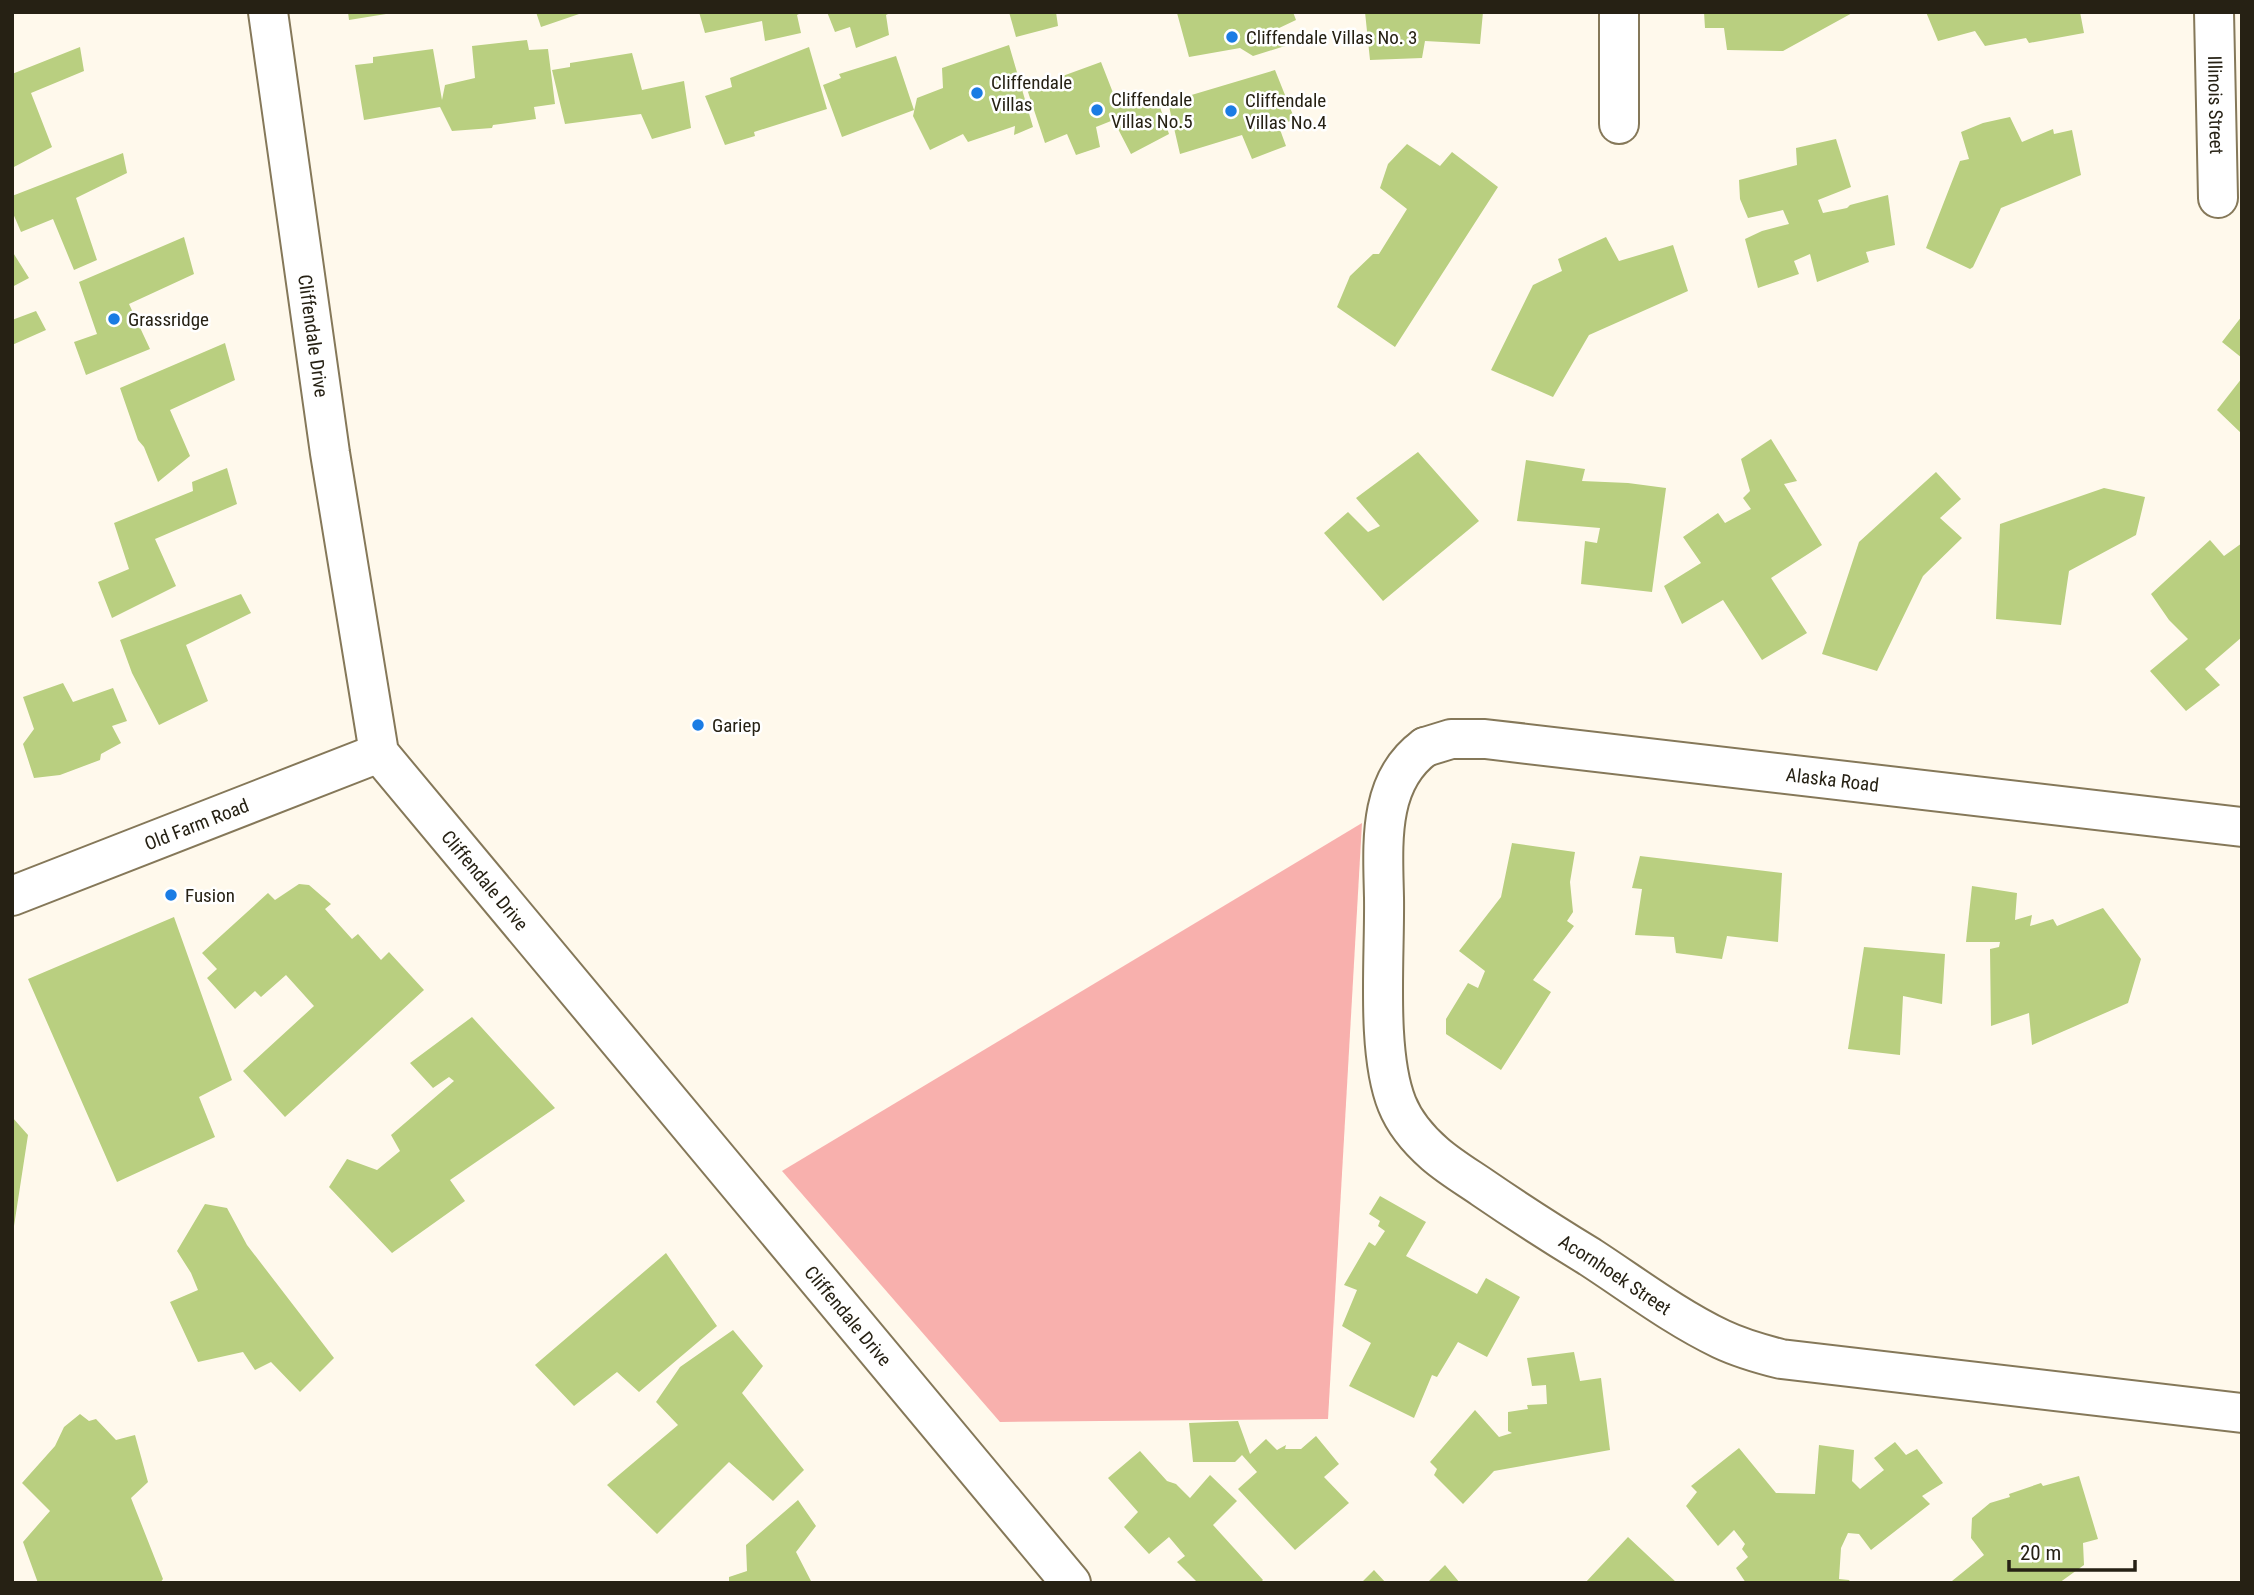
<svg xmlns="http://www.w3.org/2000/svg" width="2254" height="1595" font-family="'Roboto Condensed',sans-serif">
  <rect width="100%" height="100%" fill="#fff9ec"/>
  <path fill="#f8b0ad" d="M 1362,823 L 1328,1419 L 1000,1422 L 782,1171 Z"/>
  <path fill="#b9cf80" d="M 348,12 L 386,12 L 386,14 L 349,20 Z
    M 536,12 L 582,12 L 582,13 L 541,27 Z
    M 699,12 L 803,12 L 797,15 L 801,33 L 765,41 L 762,21 L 705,33 Z
    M 827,12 L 892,12 L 886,15 L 889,35 L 856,48 L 850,27 L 835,32 Z
    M 1009,12 L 1056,12 L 1058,26 L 1016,37 Z
    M 1182,12 L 1293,12 L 1296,20 L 1277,29 L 1285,46 L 1253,56 L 1240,48 L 1189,57 L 1177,13 Z
    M 1365,12 L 1483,12 L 1480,44 L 1425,41 L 1422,58 L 1370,60 Z
    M 1704,12 L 1854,12 L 1783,51 L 1727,50 L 1724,28 L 1705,28 Z
    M 1926,12 L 2080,12 L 2084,33 L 2029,43 L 2026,38 L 1985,46 L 1975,31 L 1938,41 Z
    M 527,40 L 529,50 L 548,49 L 555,104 L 534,107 L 536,119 L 493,125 L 492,128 L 452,131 L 440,107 L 364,120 L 355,65 L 373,63 L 373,57 L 433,49 L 442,100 L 445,85 L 475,78 L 472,46 Z
    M 1009,45 L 1033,127 L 1014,135 L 1015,126 L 968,142 L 963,134 L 930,150 L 913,116 L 917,98 L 943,88 L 942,68 Z
    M 80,47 L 84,71 L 31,93 L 52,147 L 12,168 L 12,123 L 14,122 L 12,117 L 12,74 Z
    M 809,47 L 827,109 L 754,132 L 755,136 L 725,145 L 705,96 L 732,87 L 730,78 Z
    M 632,53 L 642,90 L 684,81 L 691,128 L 652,139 L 641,114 L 565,124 L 552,70 L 570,67 L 570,63 Z
    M 896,56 L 914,110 L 842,137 L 823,85 L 841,78 L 839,74 Z
    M 1101,62 L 1117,103 L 1156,95 L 1169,134 L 1131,154 L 1117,127 L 1121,117 L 1096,127 L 1100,147 L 1076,155 L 1067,134 L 1045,143 L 1027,89 Z
    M 1275,70 L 1295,120 L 1278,124 L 1286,146 L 1252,159 L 1242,135 L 1180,154 L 1168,102 Z
    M 2010,117 L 2022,142 L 2053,129 L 2054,134 L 2072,130 L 2081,175 L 2001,208 L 1973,267 L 1970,269 L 1926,248 L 1960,161 L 1969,159 L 1961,132 L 1983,123 Z
    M 1836,139 L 1851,187 L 1818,200 L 1823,213 L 1847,208 L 1850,205 L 1888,195 L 1895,245 L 1866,252 L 1869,262 L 1817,282 L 1810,254 L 1794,261 L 1799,274 L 1758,288 L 1745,239 L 1762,231 L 1789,224 L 1783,210 L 1748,218 L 1740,199 L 1739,180 L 1797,165 L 1796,148 Z
    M 1407,144 L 1440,166 L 1452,152 L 1498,187 L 1395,347 L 1337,307 L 1350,276 L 1373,254 L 1379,254 L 1407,209 L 1380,188 L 1388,164 Z
    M 123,153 L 127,173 L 76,198 L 97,260 L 74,270 L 53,219 L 21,232 L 12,211 L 12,196 Z
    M 184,237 L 194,274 L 129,304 L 150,349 L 86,375 L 74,342 L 97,334 L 79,282 Z
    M 1606,237 L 1619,261 L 1673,245 L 1688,291 L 1589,335 L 1553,397 L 1491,370 L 1533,285 L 1562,271 L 1558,259 Z
    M 12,251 L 29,278 L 12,287 Z
    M 36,311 L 46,330 L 12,345 L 12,320 Z
    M 2242,316 L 2242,358 L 2222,342 Z
    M 225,343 L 235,380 L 170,410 L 190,456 L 158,482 L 144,447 L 138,440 L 120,388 Z
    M 2242,378 L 2242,434 L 2217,410 Z
    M 1771,439 L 1797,481 L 1784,484 L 1822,545 L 1771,578 L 1807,633 L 1762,660 L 1723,600 L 1682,624 L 1664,586 L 1701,563 L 1683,537 L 1718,513 L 1725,523 L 1751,509 L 1743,498 L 1750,491 L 1741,459 Z
    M 1418,452 L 1479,521 L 1383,601 L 1324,533 L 1348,512 L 1368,532 L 1380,526 L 1356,498 Z
    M 1526,460 L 1585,469 L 1582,481 L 1628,483 L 1666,488 L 1652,592 L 1581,584 L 1585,541 L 1597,543 L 1600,528 L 1517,521 Z
    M 227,468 L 237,504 L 155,539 L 176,586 L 112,618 L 98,582 L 129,569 L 114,523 L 193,491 L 192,482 Z
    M 1936,472 L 1961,499 L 1940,518 L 1962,538 L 1923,576 L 1877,671 L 1822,654 L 1859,542 Z
    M 2104,488 L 2145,497 L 2136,535 L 2069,571 L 2061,625 L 1996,619 L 2000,524 Z
    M 2210,540 L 2224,556 L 2242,543 L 2242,637 L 2205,669 L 2220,685 L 2186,711 L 2150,671 L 2188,639 L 2169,620 L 2151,594 Z
    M 241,594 L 251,613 L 186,645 L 208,701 L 159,725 L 132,673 L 120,640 Z
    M 63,683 L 73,702 L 113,688 L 127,721 L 112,726 L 121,743 L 101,754 L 100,760 L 60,775 L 34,778 L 23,744 L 34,729 L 23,697 Z
    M 1512,843 L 1575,852 L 1570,882 L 1573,912 L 1567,921 L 1574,926 L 1533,980 L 1551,992 L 1501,1070 L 1446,1034 L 1446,1019 L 1468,983 L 1478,988 L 1485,971 L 1459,951 L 1501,897 Z
    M 1640,856 L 1782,873 L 1778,942 L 1727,936 L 1722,959 L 1676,953 L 1674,937 L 1635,935 L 1642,889 L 1632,888 Z
    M 299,884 L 309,885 L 331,904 L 325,909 L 352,939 L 358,934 L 381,960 L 389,952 L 424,990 L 285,1117 L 243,1071 L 314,1006 L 286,975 L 261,997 L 255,991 L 235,1009 L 207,978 L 217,969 L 202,953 L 268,893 L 275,900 Z
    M 1972,886 L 2017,893 L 2015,920 L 2032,915 L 2030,926 L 2053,919 L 2057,926 L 2103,908 L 2141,959 L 2128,1003 L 2032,1045 L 2029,1013 L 1991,1026 L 1990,949 L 1999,947 L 2000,942 L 1966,942 Z
    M 174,917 L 232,1080 L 199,1097 L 215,1137 L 117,1182 L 28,979 Z
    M 1864,947 L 1945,954 L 1942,1004 L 1903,996 L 1900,1055 L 1848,1049 Z
    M 472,1017 L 555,1108 L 450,1180 L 465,1201 L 392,1253 L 329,1187 L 347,1159 L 377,1170 L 400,1151 L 391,1135 L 454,1081 L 449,1077 L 433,1088 L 410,1063 Z
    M 12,1117 L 28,1135 L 14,1226 L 12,1225 Z
    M 1380,1196 L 1426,1222 L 1406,1256 L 1477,1294 L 1486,1278 L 1520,1297 L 1487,1357 L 1458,1342 L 1437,1377 L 1432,1375 L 1414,1418 L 1349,1386 L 1371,1343 L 1342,1326 L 1357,1290 L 1344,1285 L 1369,1242 L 1375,1246 L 1385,1231 L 1378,1226 L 1380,1221 L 1369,1214 Z
    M 205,1204 L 227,1208 L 247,1245 L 334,1358 L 300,1392 L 271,1362 L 255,1370 L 243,1352 L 198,1362 L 170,1302 L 198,1290 L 191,1273 L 177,1251 Z
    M 666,1253 L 717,1326 L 639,1392 L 617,1372 L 574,1406 L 535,1365 Z
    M 733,1330 L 763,1366 L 742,1393 L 804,1470 L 773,1501 L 729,1462 L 657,1534 L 607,1485 L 678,1425 L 656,1402 L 680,1367 Z
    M 1574,1352 L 1580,1381 L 1601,1378 L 1610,1450 L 1494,1471 L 1463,1504 L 1434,1475 L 1437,1469 L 1430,1462 L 1475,1410 L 1499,1437 L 1512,1433 L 1508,1431 L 1508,1412 L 1528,1409 L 1527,1405 L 1547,1404 L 1546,1385 L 1532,1386 L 1527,1358 Z
    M 80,1414 L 89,1421 L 96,1419 L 116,1440 L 135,1435 L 148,1482 L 131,1498 L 163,1579 L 160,1583 L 38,1583 L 23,1542 L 50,1511 L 22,1483 L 55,1446 L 64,1427 Z
    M 1238,1421 L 1250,1454 L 1266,1439 L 1277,1450 L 1286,1445 L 1285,1449 L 1301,1449 L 1316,1436 L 1339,1464 L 1324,1477 L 1349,1503 L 1295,1550 L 1238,1489 L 1257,1472 L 1242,1455 L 1235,1462 L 1193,1462 L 1189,1423 Z
    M 1895,1442 L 1906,1455 L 1917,1449 L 1943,1483 L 1922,1496 L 1930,1504 L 1871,1550 L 1859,1534 L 1848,1533 L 1841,1548 L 1839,1579 L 1849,1580 L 1851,1583 L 1746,1583 L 1736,1568 L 1748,1557 L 1742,1549 L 1745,1544 L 1734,1530 L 1718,1546 L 1686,1506 L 1697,1492 L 1691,1486 L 1739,1448 L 1776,1493 L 1815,1494 L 1819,1445 L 1854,1450 L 1852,1481 L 1860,1489 L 1884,1470 L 1874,1458 Z
    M 1140,1451 L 1167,1481 L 1176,1484 L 1190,1498 L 1210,1475 L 1237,1501 L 1213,1525 L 1263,1580 L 1260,1583 L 1198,1583 L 1177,1562 L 1185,1556 L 1169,1537 L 1149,1554 L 1124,1527 L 1138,1512 L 1108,1478 Z
    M 2079,1476 L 2098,1539 L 2083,1543 L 2084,1565 L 2059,1583 L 1953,1583 L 1952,1581 L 1984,1555 L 1971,1538 L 1972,1518 L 1990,1503 L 2010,1497 L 2009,1494 L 2041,1483 L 2043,1486 Z
    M 798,1500 L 816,1526 L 796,1552 L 812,1583 L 729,1583 L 729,1577 L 747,1571 L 746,1545 Z
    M 1628,1537 L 1677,1583 L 1585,1583 Z
    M 1445,1565 L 1460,1583 L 1427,1583 Z
    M 1374,1570 L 1386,1583 L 1361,1583 Z"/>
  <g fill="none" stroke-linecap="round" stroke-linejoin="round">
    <g stroke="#857859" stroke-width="42">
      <g id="minor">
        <path d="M 1619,12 L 1619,124"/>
        <path id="s1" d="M 2214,12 L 2218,198"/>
        <path id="s2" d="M 1425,747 C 1377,782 1383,845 1384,898 C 1385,956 1376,1052 1397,1104 C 1405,1124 1419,1140 1435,1154 C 1450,1167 1467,1177 1483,1188 C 1518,1212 1554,1235 1590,1257 C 1633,1285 1675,1317 1721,1339 C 1740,1348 1761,1354 1781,1359 L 2242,1413"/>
      </g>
    </g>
    <g stroke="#857859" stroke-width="42">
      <g id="tertiary">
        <path id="s3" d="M 268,12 L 330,453 L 379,753 L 1071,1583"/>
        <path id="s4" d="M 1425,747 L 1451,739 L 1485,739 L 2242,827"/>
        <path id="s5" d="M 12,896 L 379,753"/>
      </g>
    </g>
    <use href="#minor" stroke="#fff" stroke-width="38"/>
    <use href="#tertiary" stroke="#fff" stroke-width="38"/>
  </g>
  <g fill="#1a7ce4" stroke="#fff" stroke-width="2.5">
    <circle cx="1232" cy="37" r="7"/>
    <circle cx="977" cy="93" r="7"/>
    <circle cx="1097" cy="110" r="7"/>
    <circle cx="1231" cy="111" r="7"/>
    <circle cx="114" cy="319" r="7"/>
    <circle cx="698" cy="725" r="7"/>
    <circle cx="171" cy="895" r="7"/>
  </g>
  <g text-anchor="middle" stroke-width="5" stroke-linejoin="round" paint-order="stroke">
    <g font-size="19" fill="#262114" stroke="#fff" text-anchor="start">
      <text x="1246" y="44">Cliffendale Villas No. 3</text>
      <text x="991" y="89">Cliffendale<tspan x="991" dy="22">Villas</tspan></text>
      <text x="1111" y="106">Cliffendale<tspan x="1111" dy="22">Villas No.5</tspan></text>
      <text x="1245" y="107">Cliffendale<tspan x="1245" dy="22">Villas No.4</tspan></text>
      <text x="128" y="326">Grassridge</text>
      <text x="712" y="732">Gariep</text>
      <text x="185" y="902">Fusion</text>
    </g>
    <g font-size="19" fill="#262114" stroke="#fff">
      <text dy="7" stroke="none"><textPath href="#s1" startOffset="93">Illinois Street</textPath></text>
      <text dy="7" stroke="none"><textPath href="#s3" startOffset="327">Cliffendale Drive</textPath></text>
      <text dy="7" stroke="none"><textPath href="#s4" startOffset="411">Alaska Road</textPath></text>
      <text dy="7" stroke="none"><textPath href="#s5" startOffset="198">Old Farm Road</textPath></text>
      <text dy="7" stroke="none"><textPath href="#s3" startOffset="915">Cliffendale Drive</textPath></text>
      <text dy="7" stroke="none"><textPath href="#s2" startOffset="651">Acornhoek Street</textPath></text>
      <text dy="7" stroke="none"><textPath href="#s3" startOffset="1482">Cliffendale Drive</textPath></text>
    </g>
  </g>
  <rect width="2254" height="1595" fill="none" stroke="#262114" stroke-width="28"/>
  <path d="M2009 1560v10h126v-10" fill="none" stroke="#262114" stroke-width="3.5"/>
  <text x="2020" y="1560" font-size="21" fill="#262114" stroke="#ffffff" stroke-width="5" paint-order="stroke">20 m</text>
</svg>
